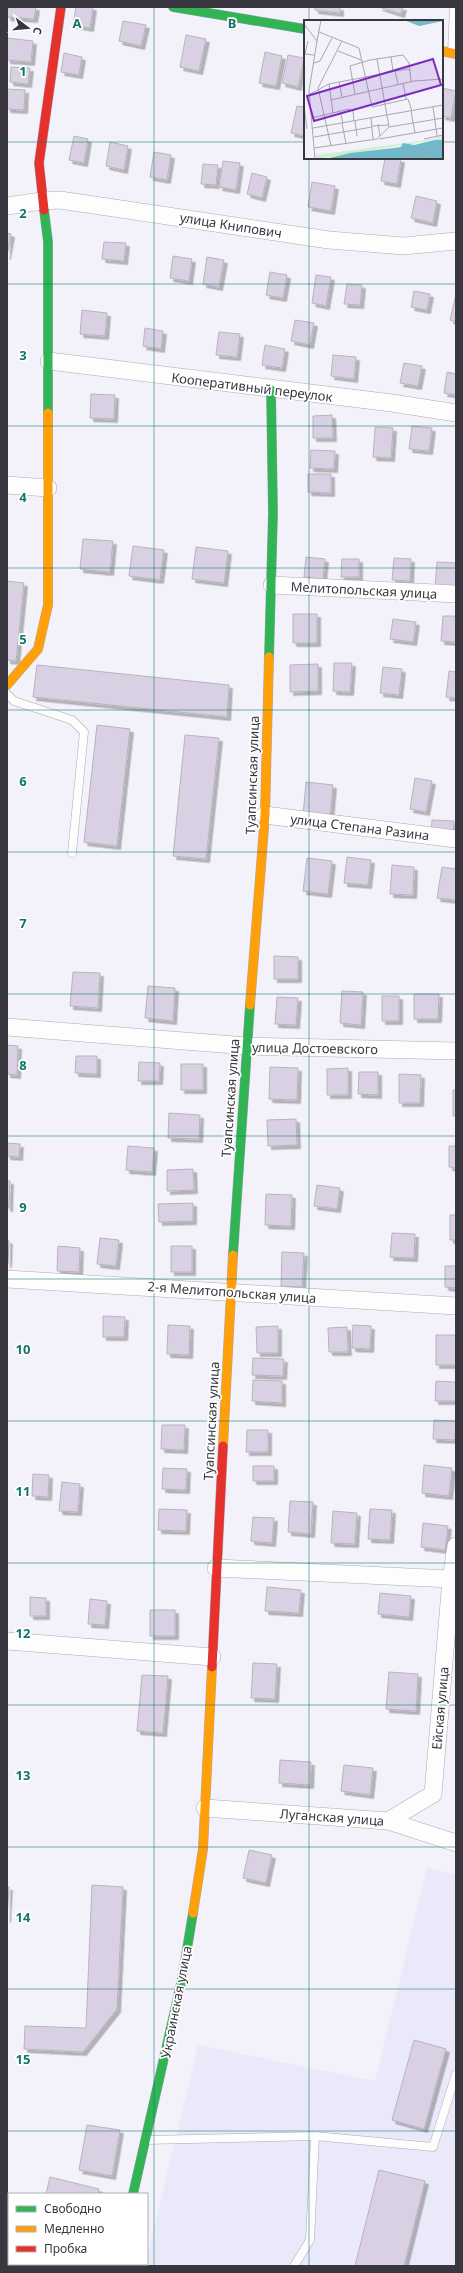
<svg xmlns="http://www.w3.org/2000/svg" width="463" height="2273" font-family="'Noto Sans',sans-serif">
  <defs>
    <filter id="shadow"><feDropShadow dx="3.5" dy="3.5" stdDeviation="0" flood-color="#0004"/></filter>
  </defs>
  <rect width="100%" height="100%" fill="#f3f2fa"/>
  <path fill="#eae9fa" d="M 427,1868 L 456,1875 L 456,2266 L 145,2266 L 147,2264 L 147,2257 L 198,2045 L 375,2081 Z"/>
  <path fill="#dad0e3" stroke="#b6b4bb" filter="url(#shadow)" d="M 8,7 L 36,7 L 34,19 L 7,17 Z
    M 76,7 L 93,7 L 90,28 L 73,25 Z
    M 315,7 L 340,7 L 340,13 L 315,10 Z
    M 379,7 L 403,7 L 401,14 Z
    M 123,21 L 146,25 L 141,46 L 119,41 Z
    M 186,35 L 206,39 L 199,71 L 180,67 Z
    M 7,38 L 33,41 L 31,62 L 7,60 Z
    M 265,52 L 282,56 L 276,86 L 259,83 Z
    M 64,53 L 82,57 L 79,75 L 61,72 Z
    M 288,55 L 304,58 L 298,87 L 282,83 Z
    M 11,67 L 30,68 L 28,84 L 10,82 Z
    M 442,88 L 456,91 L 451,118 L 442,116 Z
    M 7,89 L 25,90 L 24,110 L 7,109 Z
    M 297,106 L 305,107 L 305,136 L 291,133 Z
    M 74,136 L 88,139 L 84,163 L 69,160 Z
    M 110,142 L 128,146 L 124,170 L 106,166 Z
    M 154,152 L 171,155 L 167,180 L 150,177 Z
    M 385,158 L 401,159 L 397,184 L 381,181 Z
    M 223,161 L 240,163 L 236,190 L 219,187 Z
    M 203,164 L 218,165 L 216,185 L 201,184 Z
    M 252,173 L 267,177 L 262,198 L 247,194 Z
    M 312,182 L 335,186 L 331,211 L 308,207 Z
    M 416,196 L 437,201 L 433,223 L 411,218 Z
    M 7,233 L 11,234 L 7,256 Z
    M 104,242 L 126,243 L 124,261 L 102,259 Z
    M 173,256 L 192,259 L 189,281 L 170,278 Z
    M 207,257 L 224,260 L 219,287 L 203,284 Z
    M 270,272 L 287,275 L 283,298 L 266,295 Z
    M 316,275 L 331,277 L 326,306 L 312,303 Z
    M 347,284 L 362,285 L 360,305 L 344,304 Z
    M 414,291 L 430,294 L 427,310 L 411,307 Z
    M 456,294 L 456,322 L 450,320 Z
    M 82,310 L 107,313 L 105,336 L 80,334 Z
    M 295,320 L 314,323 L 310,345 L 291,341 Z
    M 145,328 L 163,331 L 161,349 L 143,346 Z
    M 219,332 L 240,334 L 237,357 L 216,355 Z
    M 265,345 L 285,349 L 282,368 L 262,365 Z
    M 333,355 L 356,357 L 354,379 L 331,376 Z
    M 404,363 L 422,366 L 418,386 L 400,383 Z
    M 447,372 L 456,374 L 456,395 L 444,393 Z
    M 91,394 L 115,395 L 114,419 L 90,418 Z
    M 332,415 L 333,438 L 313,438 L 313,416 Z
    M 412,426 L 432,428 L 429,451 L 409,449 Z
    M 375,427 L 393,428 L 391,458 L 373,457 Z
    M 311,450 L 335,451 L 334,469 L 310,468 Z
    M 308,474 L 331,474 L 331,493 L 308,492 Z
    M 83,539 L 113,541 L 110,572 L 80,569 Z
    M 133,546 L 164,550 L 160,580 L 129,576 Z
    M 196,547 L 228,551 L 224,583 L 192,579 Z
    M 306,557 L 325,559 L 323,579 L 304,577 Z
    M 394,558 L 411,559 L 410,581 L 392,580 Z
    M 342,559 L 359,559 L 359,577 L 341,577 Z
    M 437,562 L 456,563 L 456,589 L 435,587 Z
    M 7,581 L 24,583 L 16,661 L 7,660 Z
    M 293,614 L 317,614 L 317,643 L 293,643 Z
    M 443,616 L 456,616 L 456,642 L 441,641 Z
    M 393,619 L 416,622 L 413,642 L 390,639 Z
    M 334,663 L 352,663 L 350,692 L 333,691 Z
    M 318,664 L 318,691 L 290,692 L 290,665 Z
    M 37,665 L 229,685 L 227,717 L 33,697 Z
    M 383,667 L 402,669 L 399,695 L 380,693 Z
    M 449,671 L 456,672 L 456,698 L 446,697 Z
    M 97,725 L 130,729 L 117,846 L 84,842 Z
    M 185,735 L 219,738 L 206,859 L 173,856 Z
    M 415,778 L 432,781 L 426,812 L 410,809 Z
    M 306,782 L 333,785 L 330,818 L 303,815 Z
    M 432,820 L 454,821 L 453,837 L 431,836 Z
    M 347,857 L 371,860 L 368,885 L 344,883 Z
    M 307,858 L 332,861 L 328,894 L 303,891 Z
    M 392,865 L 414,867 L 413,895 L 390,894 Z
    M 442,867 L 456,869 L 456,900 L 437,898 Z
    M 274,956 L 298,957 L 298,979 L 274,979 Z
    M 73,972 L 100,973 L 98,1008 L 70,1006 Z
    M 148,986 L 175,988 L 173,1021 L 145,1018 Z
    M 342,991 L 363,992 L 361,1025 L 340,1023 Z
    M 414,994 L 439,994 L 438,1019 L 414,1019 Z
    M 382,996 L 399,996 L 399,1021 L 382,1021 Z
    M 277,997 L 298,998 L 296,1025 L 275,1024 Z
    M 7,1045 L 18,1046 L 17,1075 L 7,1074 Z
    M 76,1056 L 97,1056 L 97,1074 L 75,1073 Z
    M 139,1062 L 160,1063 L 159,1081 L 138,1081 Z
    M 181,1064 L 203,1064 L 203,1090 L 181,1090 Z
    M 270,1067 L 298,1068 L 297,1100 L 269,1099 Z
    M 348,1068 L 348,1095 L 327,1095 L 327,1069 Z
    M 359,1072 L 378,1072 L 378,1095 L 358,1094 Z
    M 399,1074 L 421,1075 L 420,1103 L 399,1103 Z
    M 453,1090 L 456,1090 L 456,1116 L 453,1116 Z
    M 169,1113 L 200,1115 L 199,1139 L 168,1138 Z
    M 296,1119 L 297,1145 L 268,1146 L 267,1120 Z
    M 7,1143 L 20,1144 L 19,1157 L 7,1156 Z
    M 128,1146 L 154,1148 L 152,1172 L 126,1170 Z
    M 449,1146 L 456,1146 L 456,1168 L 449,1167 Z
    M 193,1169 L 194,1190 L 167,1191 L 167,1170 Z
    M 7,1181 L 10,1181 L 9,1208 L 7,1208 Z
    M 317,1185 L 340,1188 L 337,1209 L 314,1206 Z
    M 266,1194 L 292,1195 L 291,1226 L 265,1225 Z
    M 193,1203 L 193,1221 L 159,1222 L 158,1204 Z
    M 450,1215 L 456,1215 L 456,1240 L 450,1240 Z
    M 392,1233 L 415,1234 L 414,1258 L 390,1257 Z
    M 100,1238 L 119,1240 L 116,1266 L 97,1264 Z
    M 7,1240 L 9,1241 L 8,1264 L 7,1264 Z
    M 58,1246 L 80,1248 L 79,1272 L 57,1271 Z
    M 171,1246 L 192,1246 L 192,1272 L 171,1272 Z
    M 282,1252 L 304,1253 L 302,1287 L 281,1286 Z
    M 445,1266 L 456,1266 L 456,1288 L 445,1287 Z
    M 103,1316 L 125,1317 L 124,1337 L 103,1337 Z
    M 168,1325 L 190,1326 L 189,1355 L 167,1354 Z
    M 353,1325 L 371,1326 L 370,1349 L 352,1348 Z
    M 278,1326 L 278,1353 L 257,1353 L 256,1327 Z
    M 347,1327 L 348,1352 L 329,1352 L 328,1328 Z
    M 436,1335 L 456,1335 L 456,1365 L 436,1365 Z
    M 253,1358 L 284,1359 L 283,1376 L 252,1375 Z
    M 253,1380 L 282,1381 L 282,1403 L 252,1401 Z
    M 436,1381 L 456,1382 L 456,1401 L 435,1401 Z
    M 434,1420 L 456,1421 L 455,1440 L 433,1439 Z
    M 162,1425 L 185,1425 L 184,1450 L 161,1449 Z
    M 247,1430 L 268,1430 L 268,1452 L 246,1452 Z
    M 424,1465 L 452,1468 L 449,1496 L 422,1493 Z
    M 253,1466 L 274,1466 L 274,1481 L 253,1481 Z
    M 163,1468 L 187,1469 L 186,1490 L 162,1489 Z
    M 33,1474 L 49,1475 L 48,1497 L 32,1496 Z
    M 62,1482 L 80,1484 L 78,1512 L 59,1511 Z
    M 290,1501 L 313,1502 L 311,1534 L 288,1532 Z
    M 159,1509 L 187,1510 L 186,1531 L 158,1530 Z
    M 370,1509 L 392,1510 L 390,1540 L 368,1539 Z
    M 333,1511 L 357,1513 L 355,1544 L 331,1543 Z
    M 253,1517 L 274,1518 L 272,1543 L 251,1541 Z
    M 423,1523 L 448,1526 L 445,1550 L 421,1547 Z
    M 267,1587 L 301,1590 L 299,1613 L 265,1611 Z
    M 380,1593 L 411,1596 L 409,1617 L 378,1614 Z
    M 30,1597 L 46,1598 L 46,1616 L 30,1616 Z
    M 90,1599 L 107,1601 L 105,1625 L 88,1624 Z
    M 150,1610 L 175,1610 L 175,1636 L 150,1636 Z
    M 253,1663 L 277,1664 L 275,1699 L 251,1698 Z
    M 389,1672 L 418,1674 L 416,1711 L 386,1709 Z
    M 142,1675 L 168,1676 L 163,1733 L 137,1731 Z
    M 280,1760 L 311,1762 L 310,1785 L 279,1783 Z
    M 344,1765 L 373,1768 L 370,1795 L 341,1791 Z
    M 249,1850 L 272,1855 L 266,1883 L 243,1878 Z
    M 92,1885 L 123,1887 L 117,2009 L 83,2052 L 24,2049 L 25,2026 L 86,2028 Z
    M 7,1887 L 9,1887 L 7,1919 Z
    M 414,2040 L 446,2049 L 424,2129 L 392,2120 Z
    M 87,2125 L 120,2130 L 112,2176 L 79,2170 Z
    M 379,2170 L 425,2181 L 404,2266 L 355,2266 Z
    M 50,2177 L 99,2189 L 98,2194 L 46,2194 Z"/>
  <g fill="none" stroke-linecap="round" stroke-linejoin="round">
    <g stroke="#acaab2" stroke-width="9">
      <path id="lane" d="M 452,52 L 454,7
        M 7,694 L 14,701 L 72,720 L 84,732 L 72,853
        M 147,2140 L 315,2136 L 433,2147 L 456,2074
        M 294,2266 L 310,2240 L 315,2136"/>
    </g>
    <g stroke="#acaab2" stroke-width="18">
      <path id="street" d="M 7,206 L 42,201 L 60,200 L 329,240 L 404,246 L 456,241
        M 49,361 L 392,403 L 456,413
        M 7,485 L 48,488
        M 272,585 L 456,594
        M 265,815 L 456,839
        M 7,1027 L 247,1046 L 456,1051
        M 7,1279 L 456,1306
        M 216,1568 L 451,1579
        M 7,1641 L 212,1657
        M 205,1808 L 388,1821 L 456,1843
        M 388,1821 L 433,1794 L 451,1579 L 456,1546
        M 115,2266 L 116,2264"/>
    </g>
    <g stroke="#acaab2" stroke-width="10">
      <path id="fast" d="M 173,7 L 305,29
        M 44,210 L 48,242 L 48,413
        M 269,657 L 273,513 L 271,390
        M 233,1255 L 250,1005
        M 133,2194 L 182,1979 L 193,1913"/>
    </g>
    <g stroke="#acaab2" stroke-width="10">
      <path id="slow" d="M 442,51 L 456,54
        M 7,685 L 38,649 L 48,605 L 48,413
        M 250,1005 L 265,815 L 269,657
        M 223,1446 L 233,1255
        M 193,1913 L 203,1849 L 212,1667"/>
    </g>
    <g stroke="#acaab2" stroke-width="10">
      <path id="jam" d="M 44,210 L 39,163 L 61,7
        M 212,1667 L 223,1446"/>
    </g>
    <use href="#lane" stroke="#fdfdfe" stroke-width="8"/>
    <use href="#street" stroke="#fdfdfe" stroke-width="17"/>
    <use href="#fast" stroke="#30b455" stroke-width="9"/>
    <use href="#slow" stroke="#ff9f0a" stroke-width="9"/>
    <use href="#jam" stroke="#e5322d" stroke-width="9"/>
  </g>
  <path fill="none" stroke="#0f766e" stroke-width="1" stroke-opacity="0.55" d="M 154,7 L 154,2266M 309,7 L 309,21M 7,142 L 305,142M 442,142 L 456,142M 309,158 L 309,2266M 7,284 L 456,284M 7,426 L 456,426M 7,568 L 456,568M 7,710 L 456,710M 7,852 L 456,852M 7,994 L 456,994M 7,1136 L 456,1136M 7,1279 L 456,1279M 7,1421 L 456,1421M 7,1563 L 456,1563M 7,1705 L 456,1705M 7,1847 L 456,1847M 7,1989 L 456,1989M 7,2131 L 456,2131"/>
  <g text-anchor="middle" stroke-width="3.5" stroke-linejoin="round" paint-order="stroke">
    <g font-size="13" fill="#383740" stroke="#fff">
      <text transform="translate(231 225) rotate(9)" y="5">улица Книпович</text>
      <text transform="translate(252 387) rotate(7)" y="5">Кооперативный переулок</text>
      <text transform="translate(364 590) rotate(3)" y="5">Мелитопольская улица</text>
      <text transform="translate(252 775) rotate(-88)" y="5">Туапсинская улица</text>
      <text transform="translate(360 827) rotate(7)" y="5">улица Степана Разина</text>
      <text transform="translate(315 1048) rotate(1)" y="5">улица Достоевского</text>
      <text transform="translate(230 1098) rotate(-86)" y="5">Туапсинская улица</text>
      <text transform="translate(232 1292) rotate(4)" y="5">2-я Мелитопольская улица</text>
      <text transform="translate(211 1421) rotate(-87)" y="5">Туапсинская улица</text>
      <text transform="translate(440 1708) rotate(-85)" y="5">Ейская улица</text>
      <text transform="translate(332 1817) rotate(4)" y="5">Луганская улица</text>
      <text transform="translate(176 2002) rotate(-79)" y="5">Украинская улица</text>
    </g>
  </g>
  <g transform="translate(304 20)">
    <rect width="139" height="139" fill="#f3f2fa"/>
    <path d="M 139,115 L 139,120 L 135,122 L 131,120 L 12,139 L 12,135 L 131,119 Z" fill="#cef0cf"/>
    <path d="M 100,0 L 139,0 L 139,1 L 115,6 ZM 131,120 L 139,120 L 139,139 L 21,139 L 46,133 L 90,128 L 97,127 L 99,123 L 110,125 Z" fill="#6fb9cb"/>
    <path fill="none" stroke="#a8a7b0" stroke-width="1" d="M 0,4 L 13,21 L 5,71 L 11,139M 15,12 L 55,28 L 68,87 L 104,79 L 108,91M 4,21 L 1,34 L 10,35M 13,21 L 17,0M 34,31 L 57,40M 87,37 L 89,51M 73,39 L 85,107M 10,43 L 16,41 L 28,18M 91,51 L 94,64M 35,62 L 38,77M 99,63 L 102,79M 25,64 L 29,93M 6,74 L 25,64 L 103,49 L 105,50M 51,74 L 46,46 L 66,40 L 99,35 L 105,43 L 107,61M 27,80 L 110,61 L 139,59M 0,86 L 3,109M 129,87 L 133,116M 36,91 L 39,103M 107,91 L 111,113M 8,98 L 45,89 L 49,91 L 50,101M 67,98 L 69,119M 51,101 L 53,116M 38,103 L 42,124M 74,104 L 76,116M 68,106 L 85,105M 9,108 L 139,85M 10,117 L 68,107M 75,119 L 139,108M 120,119 L 139,115M 27,126 L 14,68 L 38,21M 10,128 L 73,119 L 85,107 L 139,98M 118,137 L 127,135 L 129,139M 102,139 L 109,134 L 139,127"/>
    <path fill="#7b2cbf" fill-opacity="0.15" stroke="#7b2cbf" stroke-width="2" d="M 129,39 L 137,65 L 10,101 L 3,76 Z"/>
    <rect width="139" height="139" fill="none" stroke="#383740" stroke-width="2"/>
  </g>
  <g font-size="13" text-anchor="middle" font-weight="bold" fill="#0f766e" stroke="#fff" stroke-width="3.5" stroke-linejoin="round" paint-order="stroke">
    <text x="77" y="28">A</text>
    <text x="232" y="28">B</text>
    <text x="23" y="76">1</text>
    <text x="23" y="218">2</text>
    <text x="23" y="360">3</text>
    <text x="23" y="502">4</text>
    <text x="23" y="644">5</text>
    <text x="23" y="786">6</text>
    <text x="23" y="928">7</text>
    <text x="23" y="1070">8</text>
    <text x="23" y="1212">9</text>
    <text x="23" y="1354">10</text>
    <text x="23" y="1496">11</text>
    <text x="23" y="1638">12</text>
    <text x="23" y="1780">13</text>
    <text x="23" y="1922">14</text>
    <text x="23" y="2064">15</text>
  </g>
  <rect width="463" height="2273" fill="none" stroke="#383740" stroke-width="16"/>
  <rect x="8" y="2193" width="140" height="72" fill="#ffffff" stroke="#afafb3"/>
  <rect x="16" y="2206" width="20" height="6" fill="#30b455" stroke="#afafb3"/>
  <text x="44" y="2213" font-size="12" fill="#383740">Свободно</text>
  <rect x="16" y="2226" width="20" height="6" fill="#ff9f0a" stroke="#afafb3"/>
  <text x="44" y="2233" font-size="12" fill="#383740">Медленно</text>
  <rect x="16" y="2246" width="20" height="6" fill="#e5322d" stroke="#afafb3"/>
  <text x="44" y="2253" font-size="12" fill="#383740">Пробка</text>
  <g transform="translate(28 28) rotate(106)" stroke="#ffffff" stroke-width="3" paint-order="stroke">
  <path d="M0-3L7 15L0 10L-7 15Z" fill="#383740"/>
  <text y="-6" font-size="11" font-weight="bold" text-anchor="middle" fill="#383740">С</text>
  </g>
</svg>
